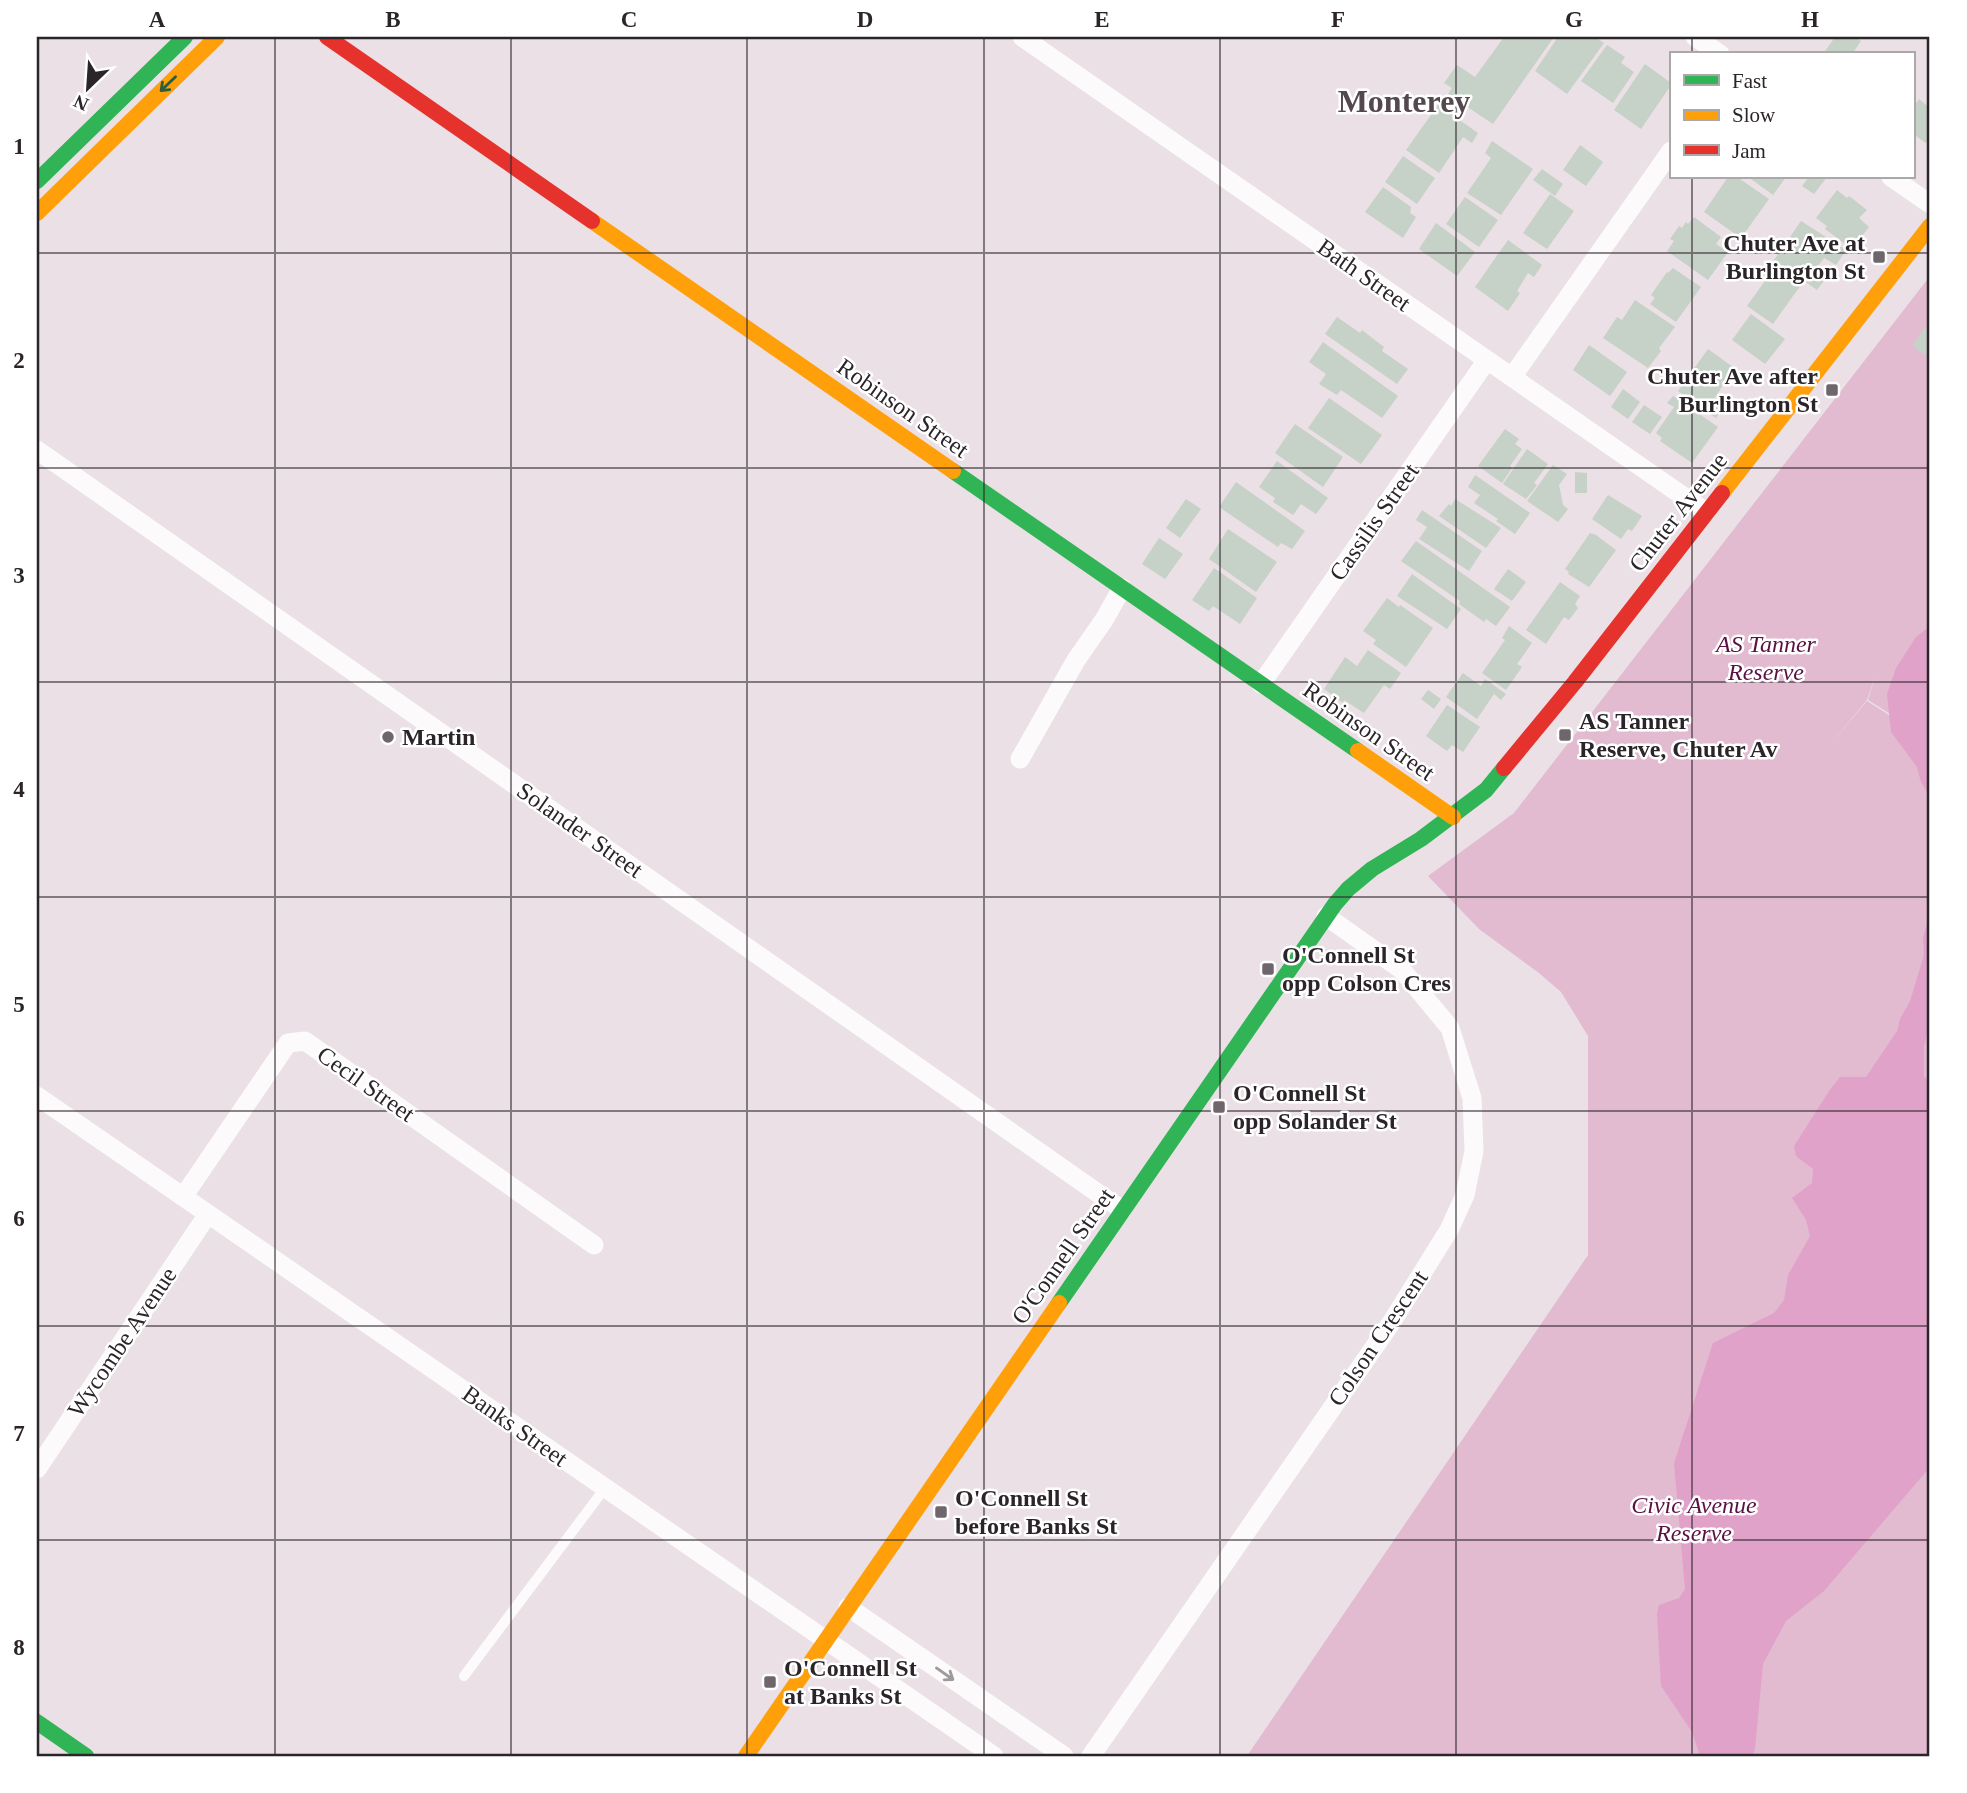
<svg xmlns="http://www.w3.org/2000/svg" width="1967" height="1793" font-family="'Times New Roman',serif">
  <rect width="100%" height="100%" fill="#eae0e5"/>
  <path fill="#e2bbd1" d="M 1930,276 L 1930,739 L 1868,700 L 1875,677 L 1867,700 L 1829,746 L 1867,701 L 1930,741 L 1930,1756 L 1247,1756 L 1588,1255 L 1588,1036 L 1561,992 L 1539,973 L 1479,929 L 1428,876 L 1514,813 Z"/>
  <path fill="#e0a2c8" d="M 1930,626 L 1930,797 L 1921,782 L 1917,767 L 1891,732 L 1887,694 L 1896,668 L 1916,637 Z
    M 1930,914 L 1930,1022 L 1924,1046 L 1924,1076 L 1930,1084 L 1930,1467 L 1824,1591 L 1786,1621 L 1763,1664 L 1755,1749 L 1752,1756 L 1700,1756 L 1692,1732 L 1661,1686 L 1657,1614 L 1659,1605 L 1679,1598 L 1685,1589 L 1674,1463 L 1713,1343 L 1774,1313 L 1784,1300 L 1788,1275 L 1810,1236 L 1806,1220 L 1792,1198 L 1812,1183 L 1813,1169 L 1796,1156 L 1794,1146 L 1829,1091 L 1840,1077 L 1866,1077 L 1897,1031 L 1900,1019 L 1910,1001 L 1924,955 L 1923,937 Z"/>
  <path fill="#c6d1c7" d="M 1504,37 L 1554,37 L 1493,124 L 1448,94 L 1452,88 L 1444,83 L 1457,65 L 1475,77 Z
    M 1558,37 L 1595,37 L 1604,43 L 1567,94 L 1535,71 Z
    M 1835,37 L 1854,37 L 1861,41 L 1852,54 L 1823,54 Z
    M 1607,45 L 1625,57 L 1621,63 L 1634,72 L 1613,103 L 1581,81 Z
    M 1645,64 L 1671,83 L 1671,85 L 1641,129 L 1614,110 Z
    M 1919,99 L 1930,108 L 1930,136 L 1926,143 L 1913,134 L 1913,108 Z
    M 1438,105 L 1478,133 L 1472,143 L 1463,137 L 1439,173 L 1406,150 Z
    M 1492,141 L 1533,169 L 1501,215 L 1467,193 L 1491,158 L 1485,153 Z
    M 1580,145 L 1603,162 L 1586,186 L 1563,170 Z
    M 1403,156 L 1435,178 L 1417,204 L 1385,182 Z
    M 1542,169 L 1563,184 L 1555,196 L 1533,180 Z
    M 1728,177 L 1737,177 L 1769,199 L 1741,238 L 1704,212 Z
    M 1748,177 L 1786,177 L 1773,195 Z
    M 1809,177 L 1827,177 L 1814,194 L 1802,186 Z
    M 1383,187 L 1411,207 L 1410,213 L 1416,217 L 1403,238 L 1365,212 Z
    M 1837,190 L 1847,198 L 1849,196 L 1867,210 L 1859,218 L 1869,227 L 1852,249 L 1825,229 L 1827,226 L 1816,218 Z
    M 1550,194 L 1574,211 L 1547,249 L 1523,233 Z
    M 1465,197 L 1498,220 L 1479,247 L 1446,224 Z
    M 1694,217 L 1721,237 L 1716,244 L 1728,252 L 1708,280 L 1667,251 L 1674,241 L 1670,239 L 1679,226 L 1682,228 L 1686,222 L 1688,224 Z
    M 1801,221 L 1846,250 L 1836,265 L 1824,258 L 1817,267 L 1828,275 L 1817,290 L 1774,260 Z
    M 1436,223 L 1475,252 L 1457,276 L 1419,249 Z
    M 1508,240 L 1542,265 L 1534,277 L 1528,273 L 1517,291 L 1520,293 L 1508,311 L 1475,287 Z
    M 1775,267 L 1801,285 L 1773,324 L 1747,306 Z
    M 1673,268 L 1701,287 L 1676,322 L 1650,304 L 1655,298 L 1651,295 L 1667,272 L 1668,273 Z
    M 1635,300 L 1675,327 L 1659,348 L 1661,351 L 1648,368 L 1603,338 L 1617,317 L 1622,320 Z
    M 1751,314 L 1785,339 L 1765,364 L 1732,340 Z
    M 1337,317 L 1360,333 L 1362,330 L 1384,347 L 1382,351 L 1408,369 L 1397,384 L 1325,334 Z
    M 1930,321 L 1930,358 L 1912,346 Z
    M 1323,342 L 1398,396 L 1382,418 L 1341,390 L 1337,395 L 1319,384 L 1326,374 L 1309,362 Z
    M 1589,345 L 1627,372 L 1610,396 L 1573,370 Z
    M 1708,349 L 1744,375 L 1737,386 L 1727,379 L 1714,399 L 1724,406 L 1716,418 L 1678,391 Z
    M 1623,389 L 1640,402 L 1628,419 L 1611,407 Z
    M 1673,396 L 1718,427 L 1692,463 L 1660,441 L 1662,438 L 1656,433 L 1674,407 L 1667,403 Z
    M 1329,398 L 1382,435 L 1361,464 L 1308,428 Z
    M 1644,405 L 1662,417 L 1650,434 L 1632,422 Z
    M 1295,424 L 1343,457 L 1323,487 L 1275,453 Z
    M 1505,429 L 1519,439 L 1515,444 L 1522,449 L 1510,466 L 1512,468 L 1502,483 L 1478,466 Z
    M 1527,449 L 1548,464 L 1534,483 L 1537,485 L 1526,499 L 1503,484 Z
    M 1277,461 L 1328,498 L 1316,514 L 1301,504 L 1293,515 L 1273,502 L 1275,498 L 1259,487 Z
    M 1553,465 L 1567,474 L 1559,485 L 1563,505 L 1568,509 L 1558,522 L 1527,501 Z
    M 1575,472 L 1587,473 L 1587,493 L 1575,493 Z
    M 1475,475 L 1530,513 L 1515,534 L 1496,521 L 1498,519 L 1474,503 L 1480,495 L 1468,487 Z
    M 1236,482 L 1305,531 L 1292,549 L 1281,543 L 1278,547 L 1219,507 Z
    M 1608,495 L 1642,516 L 1632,531 L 1628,529 L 1621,539 L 1592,519 Z
    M 1186,499 L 1201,509 L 1180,538 L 1166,528 Z
    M 1455,499 L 1501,528 L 1486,548 L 1439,516 L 1449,504 L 1451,506 Z
    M 1422,510 L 1482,551 L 1469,571 L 1419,539 L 1427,527 L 1416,520 Z
    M 1228,529 L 1277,562 L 1256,592 L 1209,559 Z
    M 1590,533 L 1596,535 L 1616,550 L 1589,587 L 1568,574 L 1569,572 L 1565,569 Z
    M 1159,538 L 1183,554 L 1165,579 L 1142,564 Z
    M 1416,541 L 1510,607 L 1496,626 L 1486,619 L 1484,622 L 1459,604 L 1460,601 L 1401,561 Z
    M 1214,568 L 1257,598 L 1240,624 L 1213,606 L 1209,611 L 1192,600 Z
    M 1508,569 L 1526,582 L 1512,601 L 1494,589 Z
    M 1412,574 L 1461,609 L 1447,629 L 1397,596 Z
    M 1560,582 L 1580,596 L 1575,604 L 1578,608 L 1569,620 L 1564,617 L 1546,644 L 1526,630 Z
    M 1387,598 L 1399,607 L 1400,605 L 1433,628 L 1406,667 L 1373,644 L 1376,640 L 1363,631 Z
    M 1509,626 L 1532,643 L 1517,664 L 1522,667 L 1506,690 L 1482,673 L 1505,640 L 1502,638 Z
    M 1368,650 L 1401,673 L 1390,689 L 1384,685 L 1364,713 L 1344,700 L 1343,703 L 1324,689 L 1345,657 L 1357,666 Z
    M 1463,673 L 1481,686 L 1485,679 L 1506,694 L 1501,700 L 1494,694 L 1477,719 L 1446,697 Z
    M 1428,690 L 1441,699 L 1434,709 L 1421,699 Z
    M 1447,705 L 1480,727 L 1463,752 L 1452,745 L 1447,751 L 1426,736 Z"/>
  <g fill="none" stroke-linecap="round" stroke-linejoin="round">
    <path stroke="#fcfafb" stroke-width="10" d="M 464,1676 L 605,1488"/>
    <path stroke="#fcfafb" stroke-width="19" d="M 1022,37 L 1706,512
      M 1695,37 L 1720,54
      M 1891,177 L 1930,204
      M 1512,377 L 1671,151
      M 37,450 L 1122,1210
      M 1261,684 L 1487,360
      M 1020,759 L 1076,660 L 1104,620 L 1122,588
      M 37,1096 L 994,1756
      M 183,1197 L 288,1043 L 305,1041 L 594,1245
      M 37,1469 L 208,1214
      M 848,1607 L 1064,1756
      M 1091,1756 L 1391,1323 L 1449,1230 L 1465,1195 L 1474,1151 L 1472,1098 L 1450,1028 L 1402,970 L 1326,916"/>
    <path stroke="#30b455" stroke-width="16" d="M 37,181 L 185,37
      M 953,471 L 1358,751
      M 1059,1303 L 1335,904 L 1348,889 L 1372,869 L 1421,839 L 1486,790 L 1504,768
      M 37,1722 L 86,1756"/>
    <path stroke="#ff9f0a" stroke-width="16" d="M 37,213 L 217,37
      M 592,221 L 953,471
      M 1722,493 L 1930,226
      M 1358,751 L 1453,817
      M 746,1756 L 1059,1303"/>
    <path stroke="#e5322d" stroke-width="16" d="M 327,37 L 592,221
      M 1504,768 L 1575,682 L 1722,493"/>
  </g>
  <defs><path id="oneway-shaft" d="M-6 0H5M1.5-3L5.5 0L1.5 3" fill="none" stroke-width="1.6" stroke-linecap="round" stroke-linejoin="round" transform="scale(1.75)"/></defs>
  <use stroke="#2d5e3b" href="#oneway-shaft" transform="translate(168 84) rotate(136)"/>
  <use stroke="#9e9a9c" href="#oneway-shaft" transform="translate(945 1674) rotate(35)"/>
  <path fill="none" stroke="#2b2529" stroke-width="2" stroke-opacity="0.55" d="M 275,37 L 275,1756M 511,37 L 511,1756M 747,37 L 747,1756M 984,37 L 984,1756M 1220,37 L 1220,1756M 1456,37 L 1456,1756M 1692,37 L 1692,54M 1692,177 L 1692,1756M 37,253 L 1930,253M 37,468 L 1930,468M 37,682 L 1930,682M 37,897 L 1930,897M 37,1111 L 1930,1111M 37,1326 L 1930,1326M 37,1540 L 1930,1540"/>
  <g fill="#6e666b" stroke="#fff" stroke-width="2.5">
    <rect x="1872" y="250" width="14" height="14" rx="3.5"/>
    <rect x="1825" y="383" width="14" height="14" rx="3.5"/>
    <rect x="1558" y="728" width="14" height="14" rx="3.5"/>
    <circle cx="388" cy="737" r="7"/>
    <rect x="1261" y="962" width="14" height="14" rx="3.5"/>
    <rect x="1212" y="1100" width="14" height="14" rx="3.5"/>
    <rect x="934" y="1505" width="14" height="14" rx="3.5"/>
    <rect x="763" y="1675" width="14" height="14" rx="3.5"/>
  </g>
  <g text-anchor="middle" stroke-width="5" stroke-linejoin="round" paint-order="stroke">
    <g font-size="24" font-weight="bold" fill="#2b2529" stroke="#fff" text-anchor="start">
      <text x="1865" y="251" text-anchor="end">Chuter Ave at<tspan x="1865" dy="28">Burlington St</tspan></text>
      <text x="1818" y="384" text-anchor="end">Chuter Ave after<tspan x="1818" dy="28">Burlington St</tspan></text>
      <text x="1579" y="729">AS Tanner<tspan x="1579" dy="28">Reserve, Chuter Av</tspan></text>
      <text x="402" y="745">Martin</text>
      <text x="1282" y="963">O'Connell St<tspan x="1282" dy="28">opp Colson Cres</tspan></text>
      <text x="1233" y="1101">O'Connell St<tspan x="1233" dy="28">opp Solander St</tspan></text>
      <text x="955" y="1506">O'Connell St<tspan x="955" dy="28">before Banks St</tspan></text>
      <text x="784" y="1676">O'Connell St<tspan x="784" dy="28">at Banks St</tspan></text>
    </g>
    <g font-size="24" fill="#2b2529" stroke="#fff">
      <text transform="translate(1364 275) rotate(35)" y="8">Bath Street</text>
      <text transform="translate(903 408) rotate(35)" y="8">Robinson Street</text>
      <text transform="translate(1678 512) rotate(-52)" y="8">Chuter Avenue</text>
      <text transform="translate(1374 522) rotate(-55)" y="8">Cassilis Street</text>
      <text transform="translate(1369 731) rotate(35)" y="8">Robinson Street</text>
      <text transform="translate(580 830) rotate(35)" y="8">Solander Street</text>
      <text transform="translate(366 1084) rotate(35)" y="8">Cecil Street</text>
      <text transform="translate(1063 1256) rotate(-55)" y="8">O'Connell Street</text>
      <text transform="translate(1378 1338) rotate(-56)" y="8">Colson Crescent</text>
      <text transform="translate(122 1342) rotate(-56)" y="8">Wycombe Avenue</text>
      <text transform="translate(515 1426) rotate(35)" y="8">Banks Street</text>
    </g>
    <g font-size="24" font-style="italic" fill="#5b1044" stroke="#fff">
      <text x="1766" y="652">AS Tanner<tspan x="1766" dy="28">Reserve</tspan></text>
      <text x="1694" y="1513">Civic Avenue<tspan x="1694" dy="28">Reserve</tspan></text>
    </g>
    <g font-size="32" font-weight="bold" fill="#54474e" stroke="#fff">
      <text x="1404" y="112">Monterey</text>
    </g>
  </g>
  <rect width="1967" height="1793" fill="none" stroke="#ffffff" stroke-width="77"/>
  <rect x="1670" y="52" width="245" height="126" fill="#ffffff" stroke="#aaa8a9" stroke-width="2"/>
  <rect x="1684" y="75" width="35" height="10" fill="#30b455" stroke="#aaa8a9" stroke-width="2"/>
  <text x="1732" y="88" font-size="21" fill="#2b2529">Fast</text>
  <rect x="1684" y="110" width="35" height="10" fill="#ff9f0a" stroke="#aaa8a9" stroke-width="2"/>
  <text x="1732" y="122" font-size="21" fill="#2b2529">Slow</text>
  <rect x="1684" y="145" width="35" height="10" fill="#e5322d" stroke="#aaa8a9" stroke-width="2"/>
  <text x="1732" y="158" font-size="21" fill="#2b2529">Jam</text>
  <g transform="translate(88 88) rotate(205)" stroke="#ffffff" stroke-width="5" paint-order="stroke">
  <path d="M0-5L12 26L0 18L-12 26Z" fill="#2b2529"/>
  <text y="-10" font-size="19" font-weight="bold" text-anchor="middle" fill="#2b2529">N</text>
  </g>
  <rect x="38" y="38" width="1890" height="1717" fill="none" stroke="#2b2529" stroke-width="2.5"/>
  <g font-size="23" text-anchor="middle" font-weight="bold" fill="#2b2529">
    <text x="157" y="27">A</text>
    <text x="393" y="27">B</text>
    <text x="629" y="27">C</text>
    <text x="865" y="27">D</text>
    <text x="1102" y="27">E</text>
    <text x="1338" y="27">F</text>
    <text x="1574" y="27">G</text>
    <text x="1810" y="27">H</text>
    <text x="19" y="154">1</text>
    <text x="19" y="368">2</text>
    <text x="19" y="583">3</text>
    <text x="19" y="797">4</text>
    <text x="19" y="1012">5</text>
    <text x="19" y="1226">6</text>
    <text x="19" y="1441">7</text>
    <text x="19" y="1655">8</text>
  </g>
</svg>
